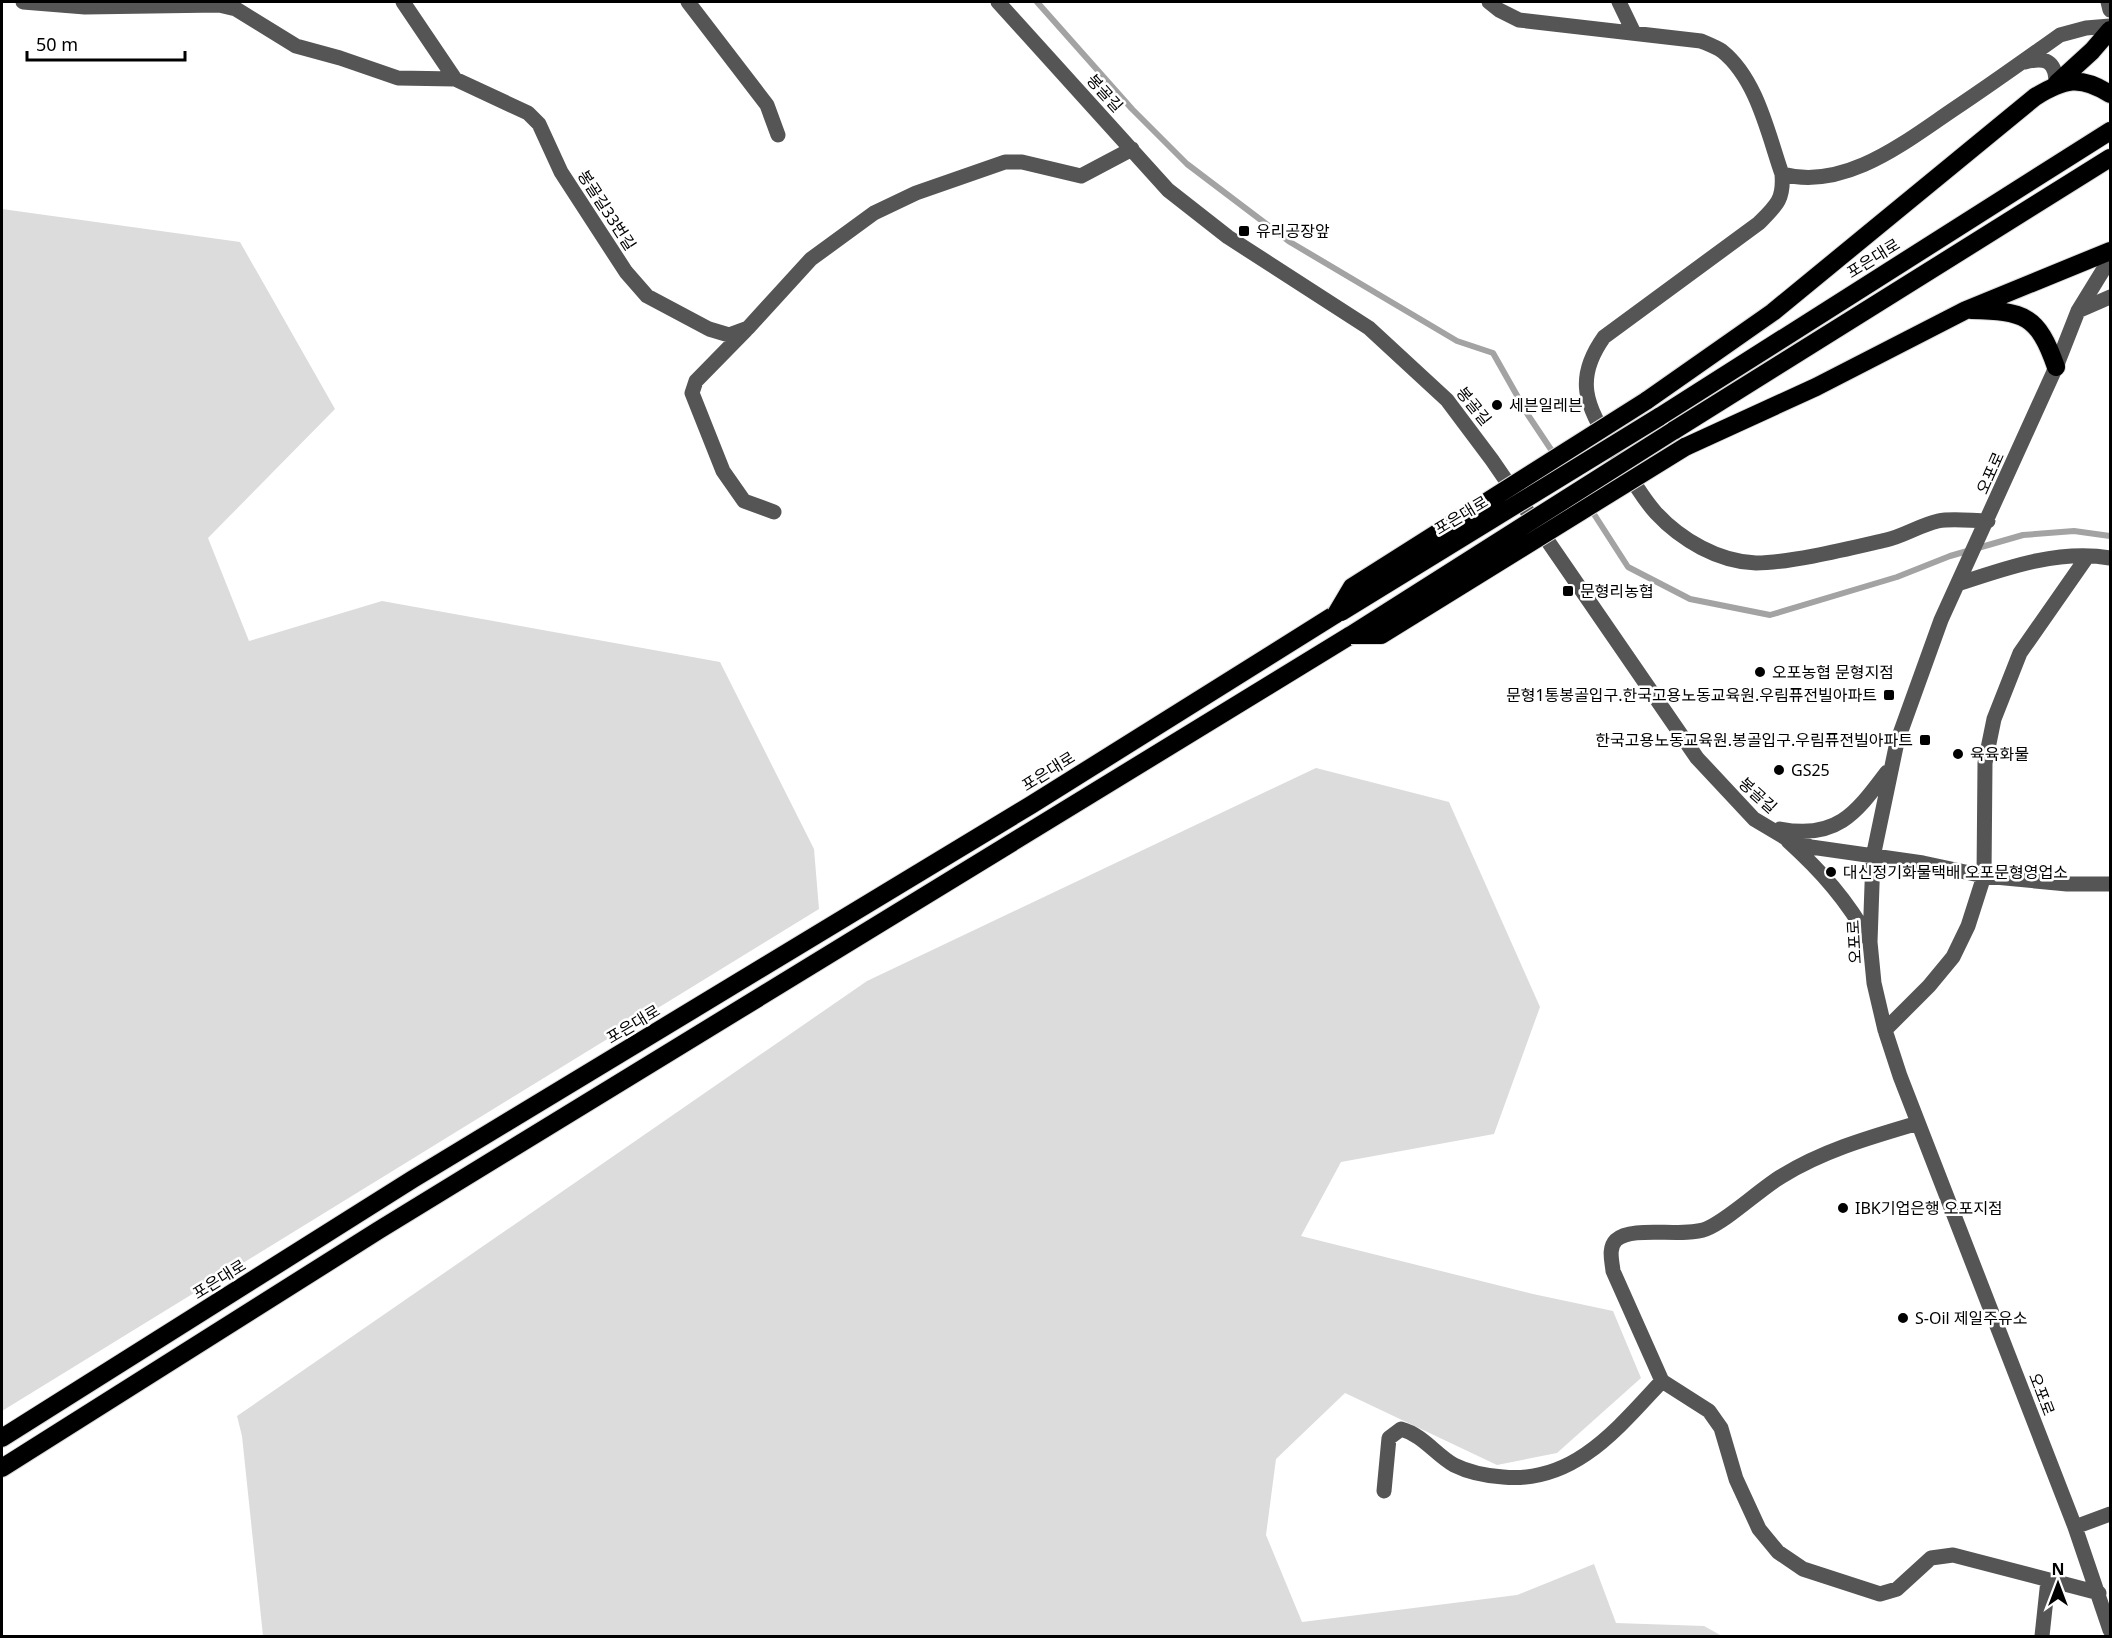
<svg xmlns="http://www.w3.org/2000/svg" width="2112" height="1638" font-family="'Noto Sans','Noto Sans KR',sans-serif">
  <rect width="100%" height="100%" fill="#fff"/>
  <path fill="#dcdcdc" d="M 2,209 L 240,242 L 335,409 L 208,538 L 249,641 L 382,601 L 720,662 L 814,849 L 819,909 L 2,1411 Z
    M 1316,768 L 1449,802 L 1540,1007 L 1494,1134 L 1341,1162 L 1301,1236 L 1533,1294 L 1613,1311 L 1641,1378 L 1557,1453 L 1497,1465 L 1345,1393 L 1276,1459 L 1266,1535 L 1302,1622 L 1517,1595 L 1594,1564 L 1616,1623 L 1704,1626 L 1722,1636 L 263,1636 L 242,1436 L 237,1416 L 867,981 Z"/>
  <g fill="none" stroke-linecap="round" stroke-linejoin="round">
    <path stroke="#a3a3a3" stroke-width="6" d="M 1037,2 L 1132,109 L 1187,164 L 1290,242 L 1457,341 L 1493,353 L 1528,415 L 1556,457
      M 1590,508 L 1628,567 L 1690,599 L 1770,615 L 1897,577 L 1950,556 L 2023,535 L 2074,531 L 2110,536"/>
    <g stroke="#dbdbdb" stroke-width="20">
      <path id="highway" d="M 2057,83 L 2092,51 L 2110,30
        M 1971,310 C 2024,311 2038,315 2056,367
        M 1646,401 L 1773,312 L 2035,97 C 2064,79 2080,75 2110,94
        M 1659,417 L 2110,131
        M 1673,431 L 2110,158
        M 1685,447 L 1816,387 L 1966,310 L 2110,251
        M 2,1438 L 413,1179 L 1031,805 L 1336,614
        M 2,1468 L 379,1230 L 1351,635"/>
    </g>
    <path stroke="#555" stroke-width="15" d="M 23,2 L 85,7 L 219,5 L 236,9 L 296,46 L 340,58 L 398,78 L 455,79 L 528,113 L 539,124 L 561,172 L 626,272 L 647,296 L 709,329 L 729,335 L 748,328 L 811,259 L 874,213 L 916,193 L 1005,162 L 1022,162 L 1081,176 L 1132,149
      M 403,2 L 455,79
      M 688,2 L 767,105 L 778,135
      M 998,2 L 1168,190 L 1228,237 L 1369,328 L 1447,400 L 1492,460 L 1697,758 L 1754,819 L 1784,837 L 1811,847 L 1923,863 L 1984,876 L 2067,884 L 2110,884
      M 1489,2 L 1499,10 L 1519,20 L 1701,41 C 1708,44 1716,47 1722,51 C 1757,79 1768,134 1782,174
      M 1619,2 L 1634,33
      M 2108,2 L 2110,10
      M 2025,62 C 2045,57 2056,60 2056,84
      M 2110,259 L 2078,311 L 2056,367 L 1941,620 L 1897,742 L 1873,857 L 1870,942 L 1874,983 L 1885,1030 L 1900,1076 L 2075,1527 L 2110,1630
      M 2078,311 L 2110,297
      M 746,330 L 696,381 L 692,393 L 723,471 L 744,501 L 774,512
      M 1988,521 C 1972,521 1953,518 1938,521 C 1920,525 1904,536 1886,540 C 1851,548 1791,563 1756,563 C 1719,562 1681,540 1656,513 C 1638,493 1625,467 1611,445 C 1586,405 1574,379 1604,337 L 1759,223 C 1777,205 1784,199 1782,174 C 1845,191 1905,142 1954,109 C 1990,85 2025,60 2060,35 L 2086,28 L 2110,26
      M 1958,584 C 2006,568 2059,549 2110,558
      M 1780,829 C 1837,840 1856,813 1887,772
      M 1788,841 C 1821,871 1848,901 1869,940
      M 1885,1030 L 1929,986 L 1953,957 L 1968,926 L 1984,876 L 1985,763 L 1994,719 L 2020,653 L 2087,557
      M 1918,1123 C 1871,1137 1824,1150 1782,1176 C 1760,1189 1727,1221 1706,1229 C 1682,1238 1633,1225 1616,1240 C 1608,1248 1612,1261 1613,1271 L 1662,1381 L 1709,1411 L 1721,1428 L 1736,1479 L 1759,1529 L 1778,1552 L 1803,1569 L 1880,1594 L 1897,1589 L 1931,1558 L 1953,1555 L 2099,1593
      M 1384,1491 L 1389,1438 L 1401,1429 C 1423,1435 1435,1454 1454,1465 C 1468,1472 1488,1476 1503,1477 C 1574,1484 1618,1428 1662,1381
      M 2075,1527 L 2110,1514
      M 2042,1636 L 2048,1580"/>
    <use href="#highway" stroke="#000" stroke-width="18"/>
    <g stroke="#dbdbdb" stroke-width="20" stroke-linecap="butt">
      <path id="highway-bridge" d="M 1341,612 L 1659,417
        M 1336,614 L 1352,587 L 1646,401
        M 1351,635 L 1381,635 L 1685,447
        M 1351,635 L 1673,431"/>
    </g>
    <use href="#highway-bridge" stroke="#000" stroke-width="18"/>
  </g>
  <g fill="#000" stroke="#fff" stroke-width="2">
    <rect x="1238" y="225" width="12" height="12" rx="3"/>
    <circle cx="1497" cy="405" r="6"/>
    <rect x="1562" y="585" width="12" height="12" rx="3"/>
    <circle cx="1760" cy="672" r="6"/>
    <rect x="1883" y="689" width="12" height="12" rx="3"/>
    <rect x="1919" y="734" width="12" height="12" rx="3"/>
    <circle cx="1958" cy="754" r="6"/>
    <circle cx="1779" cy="770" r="6"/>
    <circle cx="1831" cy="872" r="6"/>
    <circle cx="1843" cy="1208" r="6"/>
    <circle cx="1903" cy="1318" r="6"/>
  </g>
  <g text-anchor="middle" stroke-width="5" stroke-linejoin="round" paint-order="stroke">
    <g font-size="16" fill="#000" stroke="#fff">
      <text transform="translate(1105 93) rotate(48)" y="6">봉골길</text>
      <text transform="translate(607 210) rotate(57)" y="6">봉골길33번길</text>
      <text transform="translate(1873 258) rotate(-32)" y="6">포은대로</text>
      <text transform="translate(1474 406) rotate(51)" y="6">봉골길</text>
      <text transform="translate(1990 473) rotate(-66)" y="6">오포로</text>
      <text transform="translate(1461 515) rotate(-31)" y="6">포은대로</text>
      <text transform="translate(1048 771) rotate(-32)" y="6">포은대로</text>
      <text transform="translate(1758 795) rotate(42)" y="6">봉골길</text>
      <text transform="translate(1854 942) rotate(-93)" y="6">오포로</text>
      <text transform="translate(633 1024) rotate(-31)" y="6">포은대로</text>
      <text transform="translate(219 1279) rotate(-32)" y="6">포은대로</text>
      <text transform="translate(2042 1394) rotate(69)" y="6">오포로</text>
    </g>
    <g font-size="16" fill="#000" stroke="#fff" text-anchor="start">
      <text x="1256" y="237">유리공장앞</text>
      <text x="1509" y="411">세븐일레븐</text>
      <text x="1580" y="597">문형리농협</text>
      <text x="1772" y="678">오포농협 문형지점</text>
      <text x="1877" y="701" text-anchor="end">문형1통봉골입구.한국고용노동교육원.우림퓨전빌아파트</text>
      <text x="1913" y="746" text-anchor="end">한국고용노동교육원.봉골입구.우림퓨전빌아파트</text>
      <text x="1970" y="760">육육화물</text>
      <text x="1791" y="776">GS25</text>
      <text x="1843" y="878">대신정기화물택배 오포문형영업소</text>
      <text x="1855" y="1214">IBK기업은행 오포지점</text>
      <text x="1915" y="1324">S-Oil 제일주유소</text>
    </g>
  </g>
  <rect width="2112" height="1638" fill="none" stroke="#000000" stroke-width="6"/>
  <g transform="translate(2058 1584)" stroke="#ffffff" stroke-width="4.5" paint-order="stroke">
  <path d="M0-4.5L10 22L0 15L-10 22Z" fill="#000000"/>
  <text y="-9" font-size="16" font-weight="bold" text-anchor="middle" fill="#000000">N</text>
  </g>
  <path d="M27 51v9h158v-9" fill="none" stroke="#000000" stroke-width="3"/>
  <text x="36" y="51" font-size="18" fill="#000000" stroke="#ffffff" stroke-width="4.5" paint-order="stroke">50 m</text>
</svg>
